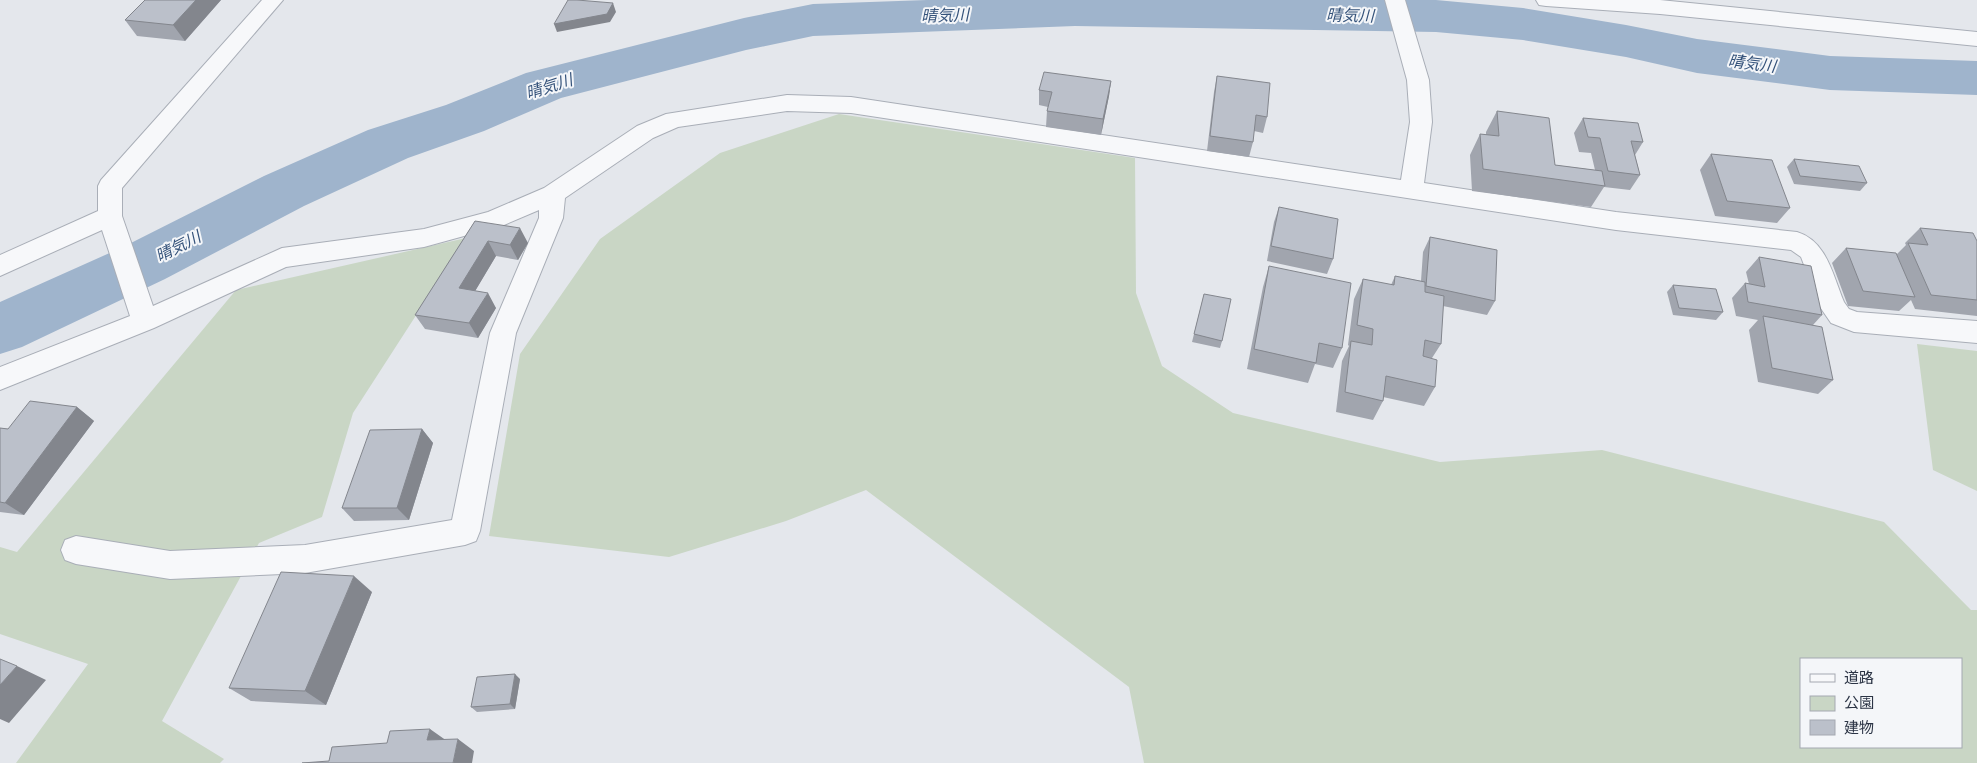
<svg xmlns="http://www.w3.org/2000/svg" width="1977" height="763" font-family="'Titillium Web','Noto Sans JP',sans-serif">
  <rect width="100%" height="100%" fill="#e4e7ec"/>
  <path fill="#c9d6c5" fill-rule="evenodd" d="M 839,114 L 1135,158 L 1136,293 L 1162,366 L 1233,413 L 1440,462 L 1602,450 L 1884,522 L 1971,610 L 1977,610 L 1977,763 L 1144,763 L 1129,687 L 866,490 L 786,521 L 669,557 L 489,536 L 520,354 L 600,239 L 720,153 ZM 1801,659 L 1961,659 L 1961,747 L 1801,747 Z
    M 466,238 L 353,413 L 322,517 L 259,543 L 162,721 L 224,759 L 220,763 L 16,763 L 88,664 L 0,634 L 0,547 L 17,552 L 236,290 Z
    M 1917,344 L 1977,351 L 1977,491 L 1933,470 Z"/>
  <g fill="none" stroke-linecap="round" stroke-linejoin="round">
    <path fill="#9fb4cc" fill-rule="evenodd" d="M 927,0 L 1436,0 L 1523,8 L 1626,25 L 1697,39 L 1830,56 L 1977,61 L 1977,95 L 1830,90 L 1697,73 L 1626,57 L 1523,40 L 1436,32 L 1075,26 L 813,36 L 746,50 L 561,98 L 484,131 L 408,158 L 304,206 L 165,279 L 22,347 L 0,354 L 0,302 L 123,247 L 264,176 L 368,130 L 446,105 L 526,73 L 744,18 L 813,4 Z"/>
    <g stroke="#a9aeb7" stroke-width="2">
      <path id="minor" d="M 262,0 L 283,0 L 122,188 L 122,216 L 153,306 L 282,248 L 424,229 L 488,212 L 544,188 L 637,126 L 666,114 L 787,95 L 851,97 L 1401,180 L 1410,122 L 1407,80 L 1385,0 L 1405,0 L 1429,80 L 1432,122 L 1424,183 L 1616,212 L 1797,232 C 1827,241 1833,276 1844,302 L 1849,309 L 1857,312 L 1977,321 L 1977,343 L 1854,332 L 1831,323 L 1820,307 L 1801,257 L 1791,250 L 1616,230 L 851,113 L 787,111 L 678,127 L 653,138 L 565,198 L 563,218 L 516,333 L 480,531 L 476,541 L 465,545 L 305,573 L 170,579 L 76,564 L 65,560 L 61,550 L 65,540 L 76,536 L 170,551 L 305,545 L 452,520 L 490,333 L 539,218 L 539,210 L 504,225 L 424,247 L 286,267 L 154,328 L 0,390 L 0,367 L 130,316 L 102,230 L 0,276 L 0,255 L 98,211 L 98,186 L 101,180 Z
        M 1536,0 L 1660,0 L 1977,32 L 1977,46 L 1660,14 L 1546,6 L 1539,5 Z"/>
    </g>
    <use href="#minor" fill="#f7f8fa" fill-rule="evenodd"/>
  </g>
  <path fill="#a1a5ae" d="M 145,0 L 221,0 L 185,41 L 137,36 L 125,20 Z
    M 1217,76 L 1267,117 L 1263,133 L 1254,131 L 1253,142 L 1249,157 L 1207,151 L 1214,92 Z
    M 1111,81 L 1109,96 L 1101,135 L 1046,127 L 1047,111 L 1048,107 L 1039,105 L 1039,90 Z
    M 1497,111 L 1555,165 L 1595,170 L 1591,153 L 1579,152 L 1574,133 L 1583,118 L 1643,142 L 1635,155 L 1640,175 L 1630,190 L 1604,187 L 1591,207 L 1472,191 L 1470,155 L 1480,134 L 1486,135 L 1486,132 Z
    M 1711,154 L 1790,208 L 1777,223 L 1715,216 L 1700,170 Z
    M 1794,159 L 1867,183 L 1860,191 L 1794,184 L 1787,167 Z
    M 1279,207 L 1333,259 L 1327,274 L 1267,261 L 1274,222 Z
    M 475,221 L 528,243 L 518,260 L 496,256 L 475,291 L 496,308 L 478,338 L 425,329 L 415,315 Z
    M 1920,228 L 1977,241 L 1977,316 L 1915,309 L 1911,300 L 1899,311 L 1848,306 L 1832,263 L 1846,248 L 1897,254 L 1906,245 L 1905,243 Z
    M 1430,237 L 1495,301 L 1487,315 L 1443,306 L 1441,344 L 1432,358 L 1435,387 L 1424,406 L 1383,397 L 1383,401 L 1373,420 L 1336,412 L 1342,361 L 1349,346 L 1348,345 L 1354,299 L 1363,279 L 1391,285 L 1395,276 L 1421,281 L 1423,252 Z
    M 1759,257 L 1822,315 L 1813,325 L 1833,380 L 1818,394 L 1758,382 L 1749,330 L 1758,320 L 1736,316 L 1732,298 L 1745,283 L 1749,284 L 1746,272 Z
    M 1269,266 L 1342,348 L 1333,368 L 1315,364 L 1308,383 L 1247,369 L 1263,287 Z
    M 1673,285 L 1723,312 L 1716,320 L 1673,315 L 1667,292 Z
    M 1204,294 L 1222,341 L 1220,348 L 1192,342 Z
    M 77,407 L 94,421 L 24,515 L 0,512 L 0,428 L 8,429 Z
    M 422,429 L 433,443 L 409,520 L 354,521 L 342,508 Z
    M 372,592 L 326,705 L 251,701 L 229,688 Z
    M 520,679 L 515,709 L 477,712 L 471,707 Z"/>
  <path fill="#83868d" d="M 196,0 L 221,0 L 185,41 L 173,25 Z
    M 613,3 L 616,12 L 610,22 L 557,32 L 554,24 Z
    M 1111,81 L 1109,96 L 1101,135 L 1103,119 Z
    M 520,228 L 528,243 L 518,260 L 510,245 Z
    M 488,241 L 496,256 L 468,303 L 459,288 Z
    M 488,293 L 496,308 L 478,338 L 469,323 Z
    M 77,407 L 94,421 L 24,515 L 5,503 Z
    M 422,429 L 433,443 L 409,520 L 397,508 Z
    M 354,576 L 372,592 L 326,705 L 305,691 Z
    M 17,666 L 46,680 L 9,723 L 0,719 L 0,685 Z
    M 515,674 L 520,679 L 515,709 L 510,704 Z
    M 430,729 L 447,741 L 427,740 Z
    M 458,739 L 474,751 L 472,763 L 453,763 Z"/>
  <path fill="#bbc0ca" stroke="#83868d" d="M 145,0 L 196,0 L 173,25 L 125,20 Z
    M 568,0 L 577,0 L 613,3 L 607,14 L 554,24 Z
    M 1044,72 L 1111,81 L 1103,119 L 1047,111 L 1052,92 L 1039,90 Z
    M 1217,76 L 1270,83 L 1267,117 L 1256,115 L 1253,142 L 1210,136 Z
    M 1497,111 L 1549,118 L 1555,165 L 1602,171 L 1605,186 L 1483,169 L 1480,134 L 1499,136 Z
    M 1583,118 L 1638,123 L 1643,142 L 1631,141 L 1640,175 L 1608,171 L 1600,138 L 1588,137 Z
    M 1711,154 L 1772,160 L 1790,208 L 1727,201 Z
    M 1794,159 L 1859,166 L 1867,183 L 1800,176 Z
    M 1279,207 L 1338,219 L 1333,259 L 1271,246 Z
    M 475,221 L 520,228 L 510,245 L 488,241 L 459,288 L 488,293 L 469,323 L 415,315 Z
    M 1920,228 L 1973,233 L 1977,241 L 1977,300 L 1931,295 L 1908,243 L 1928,245 Z
    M 1430,237 L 1497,250 L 1495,301 L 1426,286 Z
    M 1846,248 L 1896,253 L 1915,297 L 1863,291 Z
    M 1759,257 L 1811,266 L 1822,315 L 1748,302 L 1745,283 L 1765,287 Z
    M 1269,266 L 1351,283 L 1342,348 L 1319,343 L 1316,363 L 1254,349 Z
    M 1395,276 L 1425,282 L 1425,292 L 1444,296 L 1441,344 L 1425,340 L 1423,356 L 1437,360 L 1435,387 L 1386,376 L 1383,401 L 1345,392 L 1351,341 L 1372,345 L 1373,329 L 1357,325 L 1363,279 L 1394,285 Z
    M 1673,285 L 1716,289 L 1723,312 L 1679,308 Z
    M 1204,294 L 1231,299 L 1222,341 L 1194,334 Z
    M 1763,316 L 1822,327 L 1833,380 L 1772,368 Z
    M 30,401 L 77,407 L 5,503 L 0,502 L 0,428 L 8,429 Z
    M 422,429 L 397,508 L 342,508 L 370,430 Z
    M 281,572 L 354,576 L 305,691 L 229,688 Z
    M 0,659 L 17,666 L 0,685 Z
    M 515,674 L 510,704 L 471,707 L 477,677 Z
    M 430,729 L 427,740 L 458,739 L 453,763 L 302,763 L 329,761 L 332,747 L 387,743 L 390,731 Z"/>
  <g text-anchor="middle" stroke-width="4" stroke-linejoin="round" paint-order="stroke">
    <g font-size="16" font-style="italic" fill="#34527a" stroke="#f4f6f9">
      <text transform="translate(945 15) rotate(-2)" y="6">晴気川</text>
      <text transform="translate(1350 15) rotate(1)" y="6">晴気川</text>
      <text transform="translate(1752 63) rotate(7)" y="6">晴気川</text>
      <text transform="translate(549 86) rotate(-18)" y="6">晴気川</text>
      <text transform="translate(178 246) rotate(-27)" y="6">晴気川</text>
    </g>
  </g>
  <rect x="1800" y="658" width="162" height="90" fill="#f4f6f9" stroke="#a4a8b1"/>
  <rect x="1810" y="674" width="25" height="8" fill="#f7f8fa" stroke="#a4a8b1"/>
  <text x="1844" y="683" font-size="15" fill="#2b3445">道路</text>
  <rect x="1810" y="696" width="25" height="15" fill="#c9d6c5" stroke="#a4a8b1"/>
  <text x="1844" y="708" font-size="15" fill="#2b3445">公園</text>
  <rect x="1810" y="720" width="25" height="15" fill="#bbc0ca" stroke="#a4a8b1"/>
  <text x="1844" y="733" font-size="15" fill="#2b3445">建物</text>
</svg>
